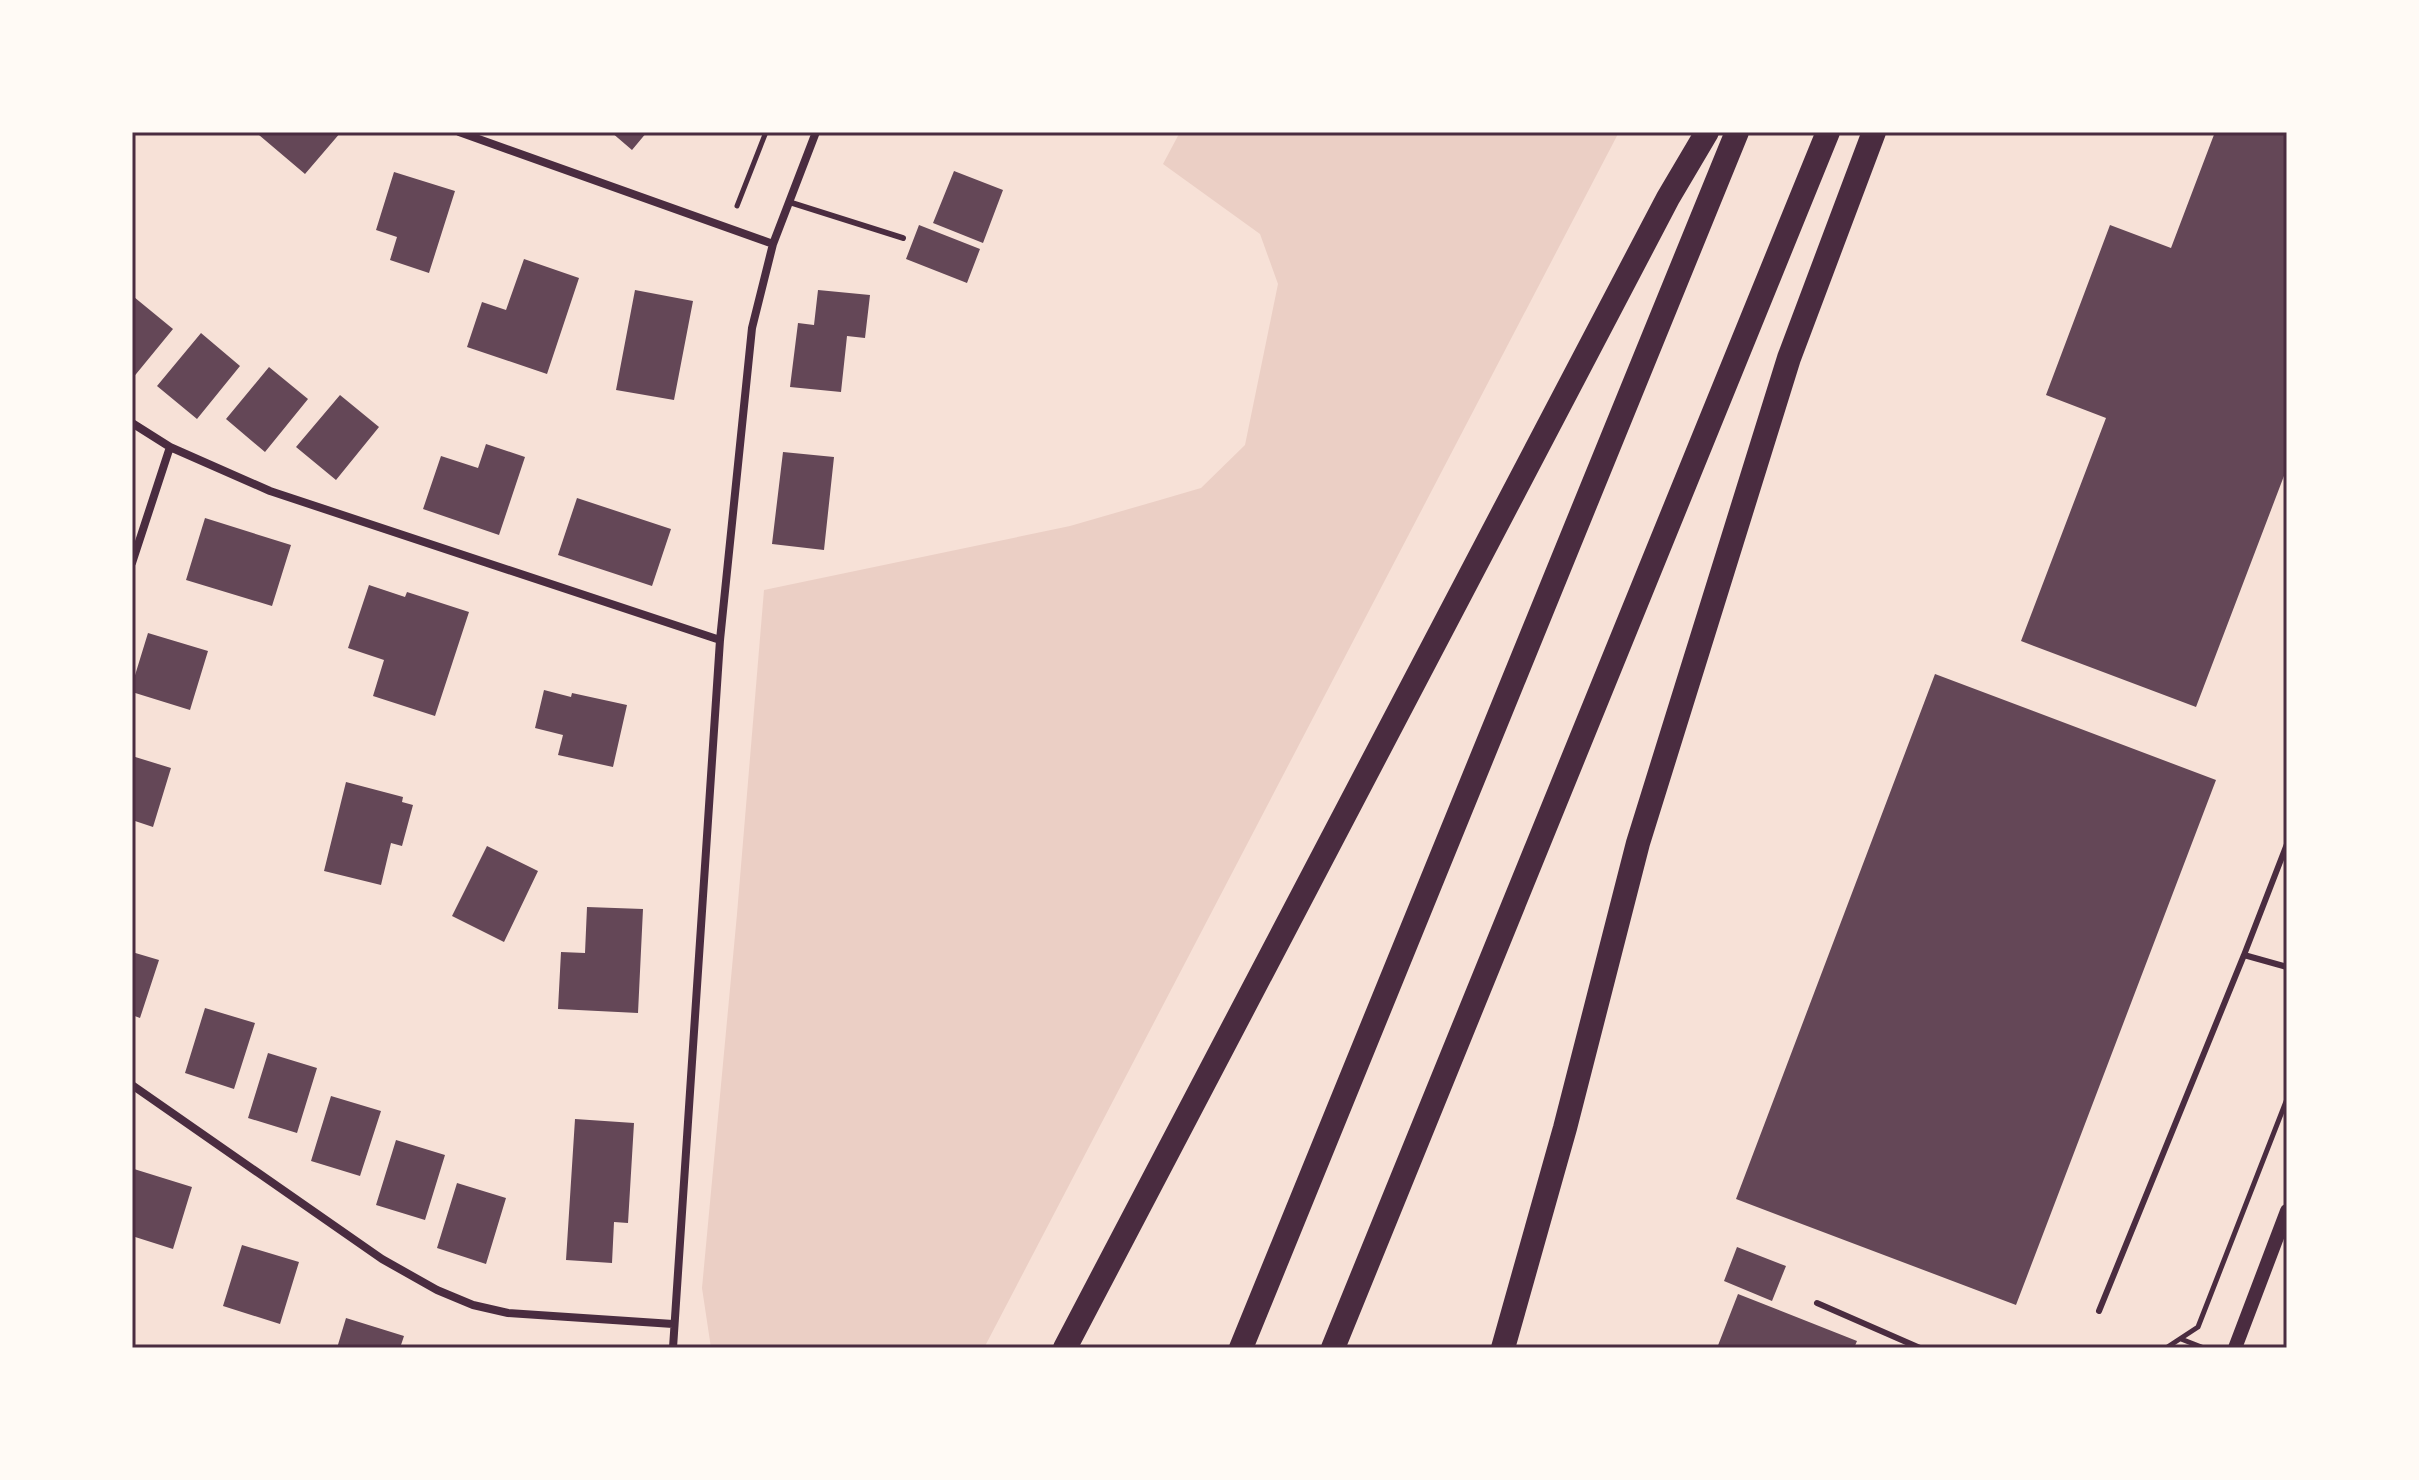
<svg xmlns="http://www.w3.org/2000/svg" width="2419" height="1480" font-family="'Exo 2',sans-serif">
  <rect width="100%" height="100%" fill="#f7e1d7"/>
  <path fill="#ebcfc5" d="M 1180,132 L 1619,132 L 984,1348 L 711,1348 L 702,1288 L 737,914 L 764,590 L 1070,526 L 1160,500 L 1201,488 L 1245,445 L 1278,284 L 1260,234 L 1163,164 Z"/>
  <path fill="#644757" d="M 261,132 L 341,132 L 305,174 L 259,135 Z
    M 611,132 L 647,132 L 632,150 Z
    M 2215,132 L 2287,132 L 2287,468 L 2196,707 L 2021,641 L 2106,418 L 2046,395 L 2110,225 L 2171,248 Z
    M 954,171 L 1003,190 L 983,243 L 933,223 Z
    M 394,172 L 455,191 L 429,273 L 390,260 L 397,237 L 376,230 Z
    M 919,225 L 980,249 L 967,283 L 906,259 Z
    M 524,259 L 579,278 L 547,374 L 467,347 L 482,302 L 506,310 Z
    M 635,290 L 693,301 L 674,400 L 616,390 Z
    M 818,290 L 870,295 L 865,338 L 847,336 L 841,392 L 790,387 L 798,323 L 814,325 Z
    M 134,297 L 173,329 L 132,379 L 132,298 Z
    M 201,333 L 240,366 L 197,419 L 157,386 Z
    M 269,367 L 308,399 L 265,452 L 226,419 Z
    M 340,395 L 379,427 L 336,480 L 296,447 Z
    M 486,444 L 525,457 L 499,535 L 423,509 L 441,456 L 478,468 Z
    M 783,452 L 834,457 L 824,550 L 772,544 Z
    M 577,498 L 671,529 L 652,586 L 558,555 Z
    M 205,518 L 291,545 L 272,606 L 186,580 Z
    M 369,585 L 405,597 L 407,592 L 469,612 L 435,716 L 373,696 L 384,660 L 348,648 Z
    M 148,633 L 208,651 L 190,710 L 132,692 L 132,685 Z
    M 1935,674 L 2216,780 L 2016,1305 L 1736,1199 Z
    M 544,690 L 571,697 L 572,693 L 627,705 L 613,767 L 558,755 L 563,735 L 535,728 Z
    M 132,756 L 171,768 L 153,827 L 132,820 Z
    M 346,782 L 403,797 L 402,802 L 413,805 L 402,846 L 391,843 L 381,885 L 324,871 Z
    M 487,846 L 538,871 L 504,942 L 452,916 Z
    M 587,907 L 643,909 L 638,1013 L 558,1009 L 561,952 L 585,953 Z
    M 132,952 L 159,960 L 140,1018 L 132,1015 Z
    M 205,1008 L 255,1023 L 234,1089 L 185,1073 Z
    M 268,1053 L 317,1068 L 297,1133 L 248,1118 Z
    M 331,1096 L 381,1111 L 360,1176 L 311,1161 Z
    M 575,1119 L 634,1123 L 628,1223 L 614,1222 L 612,1263 L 566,1260 Z
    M 396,1140 L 445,1155 L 425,1220 L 376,1205 Z
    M 134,1169 L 192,1187 L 173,1249 L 132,1236 Z
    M 457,1183 L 506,1198 L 486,1264 L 437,1248 Z
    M 242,1245 L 299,1262 L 280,1324 L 223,1306 Z
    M 1737,1247 L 1786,1266 L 1772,1301 L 1724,1281 Z
    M 1738,1294 L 1857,1341 L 1854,1348 L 1717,1348 Z
    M 346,1318 L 404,1336 L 400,1348 L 337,1348 Z"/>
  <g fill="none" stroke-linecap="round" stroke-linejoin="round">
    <path stroke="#4a2c40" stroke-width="5" d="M 737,206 L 766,132
      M 2181,1339 L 2204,1348
      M 2166,1348 L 2198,1327 L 2287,1099"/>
    <path stroke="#4a2c40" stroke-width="6" d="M 789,202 L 903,238
      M 2244,955 L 2287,844
      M 1817,1303 L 1920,1348
      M 2099,1311 L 2244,955 L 2287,967"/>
    <path stroke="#4a2c40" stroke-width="8" d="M 459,132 L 773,244
      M 132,423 L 170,447 L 270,491 L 720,640
      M 132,563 L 170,447
      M 132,1085 L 382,1259 L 437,1290 L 473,1305 L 508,1313 L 673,1324
      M 673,1348 L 720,640 L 752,328 L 773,244 L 816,132"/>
    <path stroke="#4a2c40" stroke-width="14" d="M 2235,1348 L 2287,1211"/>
    <path stroke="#4a2c40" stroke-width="24" d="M 1065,1348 L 1668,198 L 1707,132
      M 1241,1348 L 1737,132
      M 1333,1348 L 1828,132
      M 1503,1348 L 1565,1128 L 1638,843 L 1789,358 L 1874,132"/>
  </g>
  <rect width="2419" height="1480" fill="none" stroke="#fffaf5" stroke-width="268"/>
  <rect x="134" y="134" width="2151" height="1212" fill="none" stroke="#4a2c40" stroke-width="3"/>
</svg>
